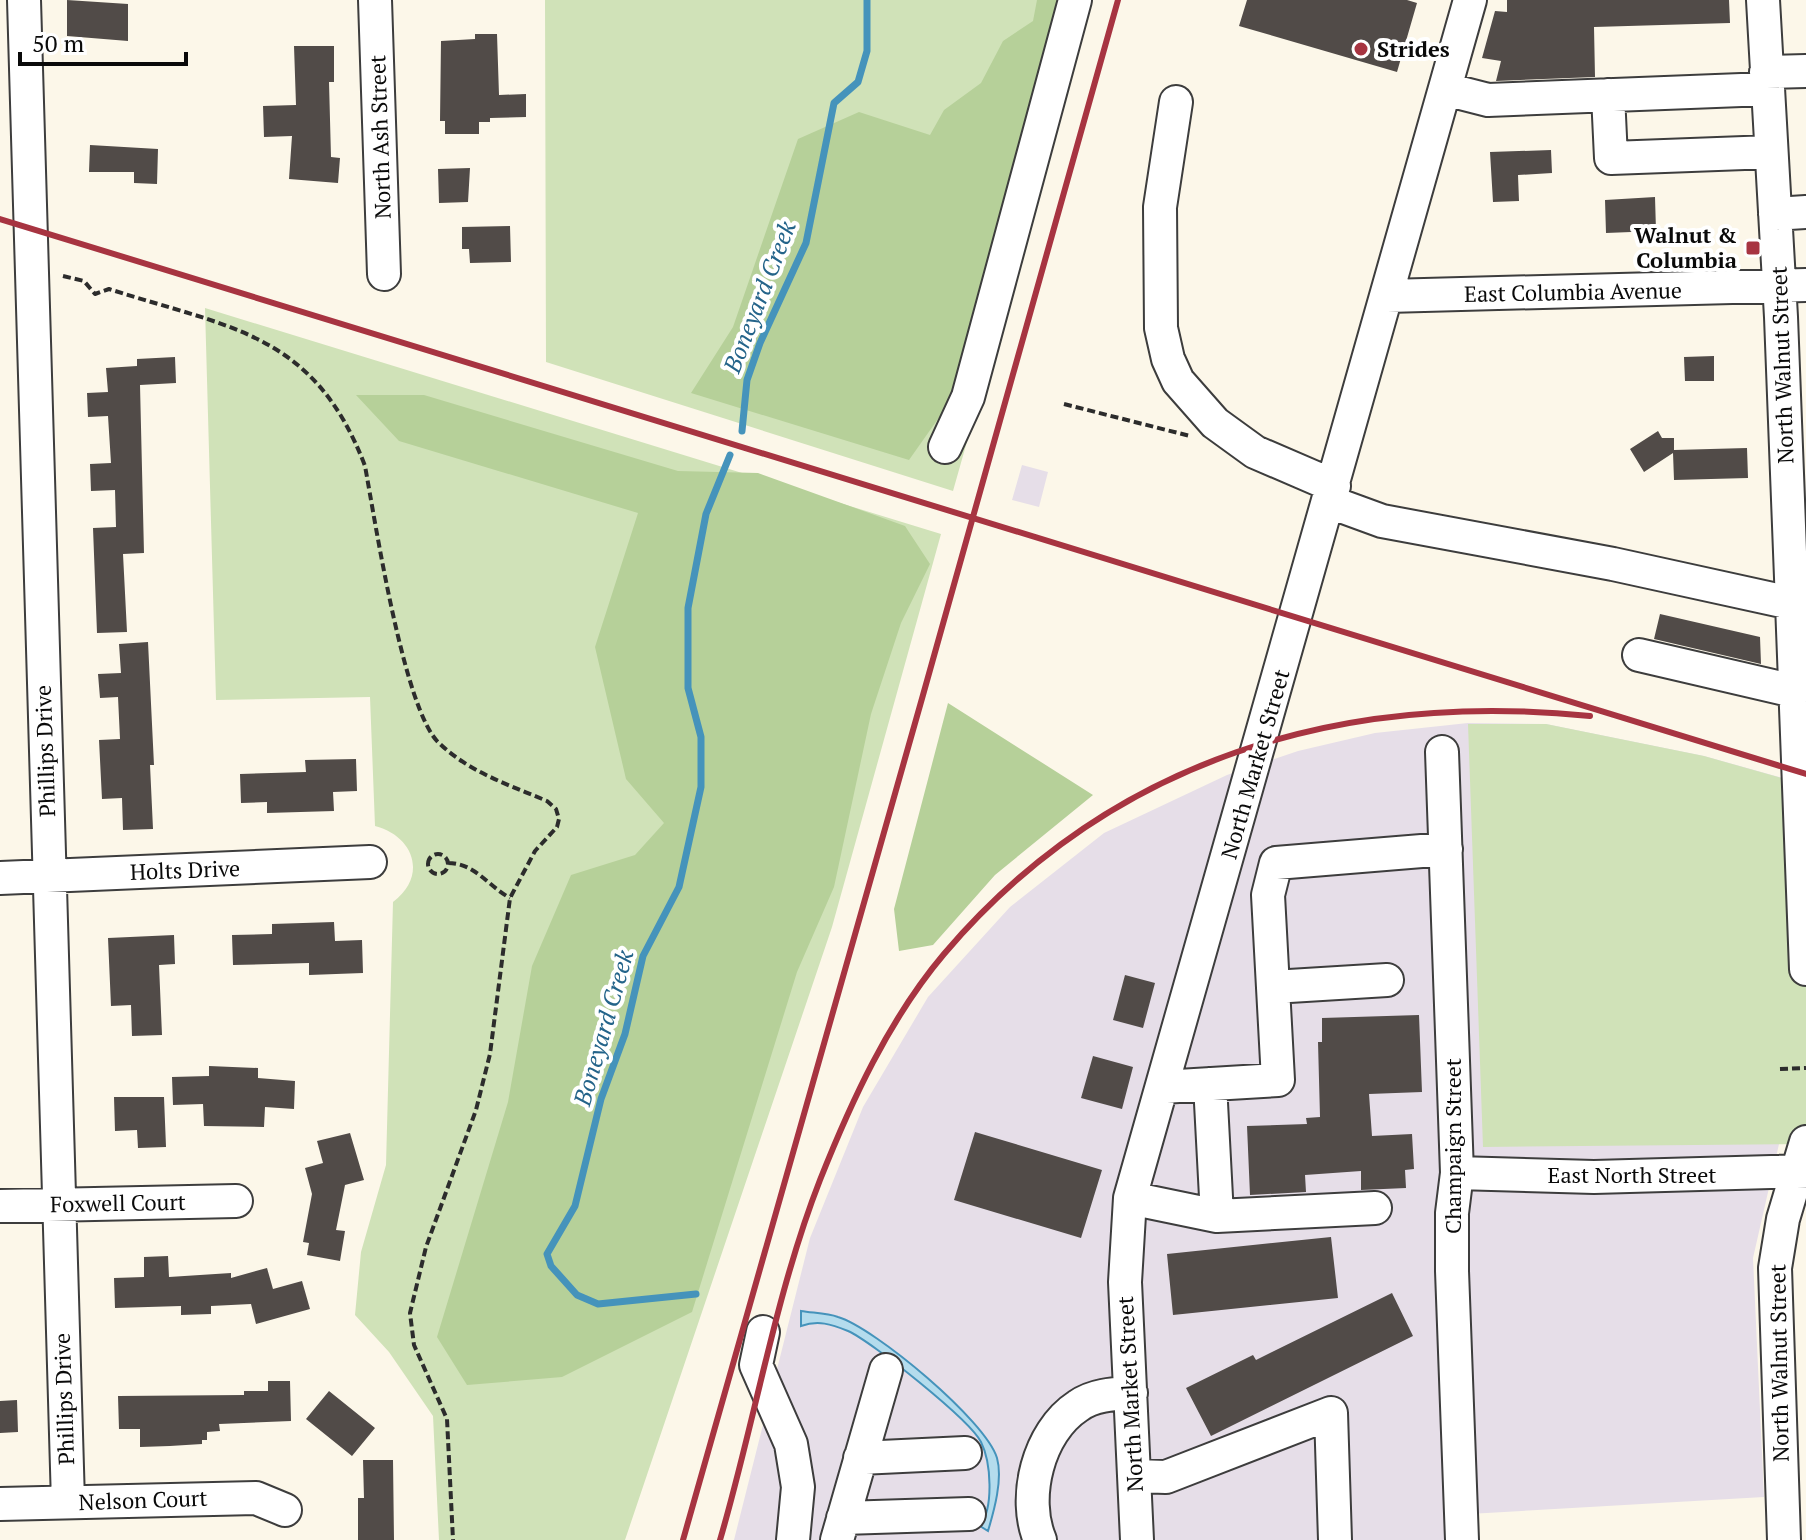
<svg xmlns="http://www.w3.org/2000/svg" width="1806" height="1540" font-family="'PT Serif',serif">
  <rect width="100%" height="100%" fill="#fcf7e9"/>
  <path fill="#e6dee8" d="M 1022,465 L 1048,472 L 1039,507 L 1012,500 Z
    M 1468,723 L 1546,724 L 1704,756 L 1783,778 L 1806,1144 L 1779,1144 L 1753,1258 L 1764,1497 L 1469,1514 L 1469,1540 L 734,1540 L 810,1238 L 863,1107 L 928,997 L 1010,907 L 1104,833 L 1227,775 L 1298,751 L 1375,733 Z"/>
  <path fill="#d0e2b8" d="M 545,0 L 1073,0 L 1066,92 L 953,491 L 546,362 Z
    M 205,308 L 941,534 L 832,927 L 625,1540 L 439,1540 L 433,1416 L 389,1352 L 355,1315 L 361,1252 L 386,1165 L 393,902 C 428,876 414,836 375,826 L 370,697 L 216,700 Z
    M 1468,724 L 1546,724 L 1704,756 L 1806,785 L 1806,1144 L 1483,1147 Z"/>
  <path fill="#b6d099" d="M 1037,0 L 1068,0 L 964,382 L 909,460 L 691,393 L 733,327 L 798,139 L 859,112 L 930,135 L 944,110 L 981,83 L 1003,41 L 1033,21 Z
    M 356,395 L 424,395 L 678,471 L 758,473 L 905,526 L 930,564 L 901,623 L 871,714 L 834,887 L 797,972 L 692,1312 L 562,1377 L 467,1385 L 437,1337 L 508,1102 L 532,966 L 571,875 L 635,855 L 664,823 L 626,779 L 595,647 L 638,513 L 399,441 Z
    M 948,703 L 1093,795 L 995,875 L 933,945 L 899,951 L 894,909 Z"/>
  <path fill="#b4dced" stroke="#4593bb" stroke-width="2" d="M 801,1311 C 813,1313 827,1313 838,1317 C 875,1328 986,1421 997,1458 C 1003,1479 994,1511 988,1531 L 980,1526 C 994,1507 991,1462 981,1442 C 970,1420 871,1341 848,1331 C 831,1324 818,1320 801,1326 Z"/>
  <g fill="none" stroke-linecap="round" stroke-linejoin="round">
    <path stroke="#4593bb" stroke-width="7" d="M 742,431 L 747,380 L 760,343 L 806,243 L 834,103 L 858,82 L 867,51 L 867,0
      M 696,1294 L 598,1304 L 577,1295 L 551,1266 L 547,1254 L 575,1206 L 601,1099 L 625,1034 L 643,956 L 679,887 L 701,787 L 701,737 L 688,688 L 688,608 L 706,514 L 730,455"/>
  </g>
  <path fill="#514b48" d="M 67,0 L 128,4 L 128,41 L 67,36 Z
    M 1247,0 L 1407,0 L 1417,3 L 1397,72 L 1239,26 Z
    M 1507,0 L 1729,0 L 1730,23 L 1594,27 L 1595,77 L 1496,81 L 1501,61 L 1482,58 L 1495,11 L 1507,12 Z
    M 475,34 L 497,34 L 499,95 L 526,94 L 526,117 L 490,118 L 490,122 L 479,122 L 479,134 L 445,134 L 445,121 L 440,121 L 441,41 L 475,39 Z
    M 294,46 L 334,46 L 334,82 L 329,82 L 331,157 L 340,158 L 338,183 L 289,179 L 292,136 L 264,137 L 263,106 L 296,105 Z
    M 90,145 L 158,149 L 157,184 L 134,183 L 134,172 L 89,172 Z
    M 1551,150 L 1552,173 L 1518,175 L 1519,201 L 1493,202 L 1490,152 Z
    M 470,168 L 468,202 L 439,203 L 438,169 Z
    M 1655,197 L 1656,231 L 1606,233 L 1605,200 Z
    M 510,226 L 511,262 L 470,263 L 469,249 L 462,249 L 462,227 Z
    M 1714,356 L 1714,381 L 1685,381 L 1684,357 Z
    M 175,357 L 176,383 L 140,385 L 144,553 L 123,554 L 127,632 L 97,633 L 93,528 L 116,527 L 115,490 L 91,491 L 90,464 L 111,463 L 108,416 L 88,417 L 87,393 L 108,392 L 106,368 L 137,366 L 137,359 Z
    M 1658,431 L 1662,438 L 1674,438 L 1674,450 L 1747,448 L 1748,478 L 1674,480 L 1673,453 L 1644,472 L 1630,449 Z
    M 1660,614 L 1760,637 L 1761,664 L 1654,639 Z
    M 148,642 L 154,765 L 150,765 L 153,829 L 123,830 L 122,798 L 102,799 L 99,740 L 120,739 L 118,697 L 100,698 L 98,674 L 121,673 L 119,644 Z
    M 356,759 L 357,791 L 333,792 L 334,811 L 267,813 L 267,802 L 241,803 L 240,774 L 306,772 L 305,760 Z
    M 334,922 L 335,941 L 362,940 L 363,973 L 309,975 L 309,963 L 233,965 L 232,935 L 272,934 L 272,924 Z
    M 174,935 L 175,964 L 159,965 L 162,1035 L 132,1036 L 131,1005 L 111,1006 L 108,938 Z
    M 1125,975 L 1155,983 L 1143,1028 L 1113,1020 Z
    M 1419,1015 L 1422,1092 L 1369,1094 L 1372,1136 L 1412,1134 L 1414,1169 L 1405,1170 L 1406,1188 L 1361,1190 L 1361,1171 L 1305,1175 L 1306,1192 L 1250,1195 L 1247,1126 L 1307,1124 L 1306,1118 L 1320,1117 L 1318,1042 L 1322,1042 L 1322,1018 Z
    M 1093,1056 L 1133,1067 L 1122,1109 L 1081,1098 Z
    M 209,1066 L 258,1068 L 258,1078 L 295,1081 L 294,1109 L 265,1107 L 264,1127 L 204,1126 L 203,1104 L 173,1105 L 172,1077 L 209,1076 Z
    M 114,1097 L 164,1097 L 166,1147 L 138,1148 L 137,1130 L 115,1131 Z
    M 975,1132 L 1102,1170 L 1081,1238 L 954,1200 Z
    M 350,1133 L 364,1180 L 345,1185 L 336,1230 L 345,1231 L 340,1261 L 307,1255 L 309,1243 L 303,1242 L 312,1194 L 305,1168 L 323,1163 L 317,1141 Z
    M 1331,1237 L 1338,1298 L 1173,1315 L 1167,1254 Z
    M 168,1256 L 169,1277 L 231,1273 L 231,1278 L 267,1268 L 273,1289 L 302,1281 L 310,1309 L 256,1324 L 251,1304 L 211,1306 L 211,1314 L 181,1315 L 181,1306 L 115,1308 L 114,1278 L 144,1277 L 144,1257 Z
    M 1392,1293 L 1413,1336 L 1211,1436 L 1186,1388 L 1253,1355 L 1256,1360 Z
    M 268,1381 L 290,1381 L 291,1421 L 219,1424 L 220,1431 L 207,1432 L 207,1440 L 202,1440 L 202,1444 L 170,1446 L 140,1447 L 140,1429 L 119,1429 L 118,1396 L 244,1395 L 244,1391 L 268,1391 Z
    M 329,1391 L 375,1428 L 352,1456 L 306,1419 Z
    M 17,1400 L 18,1432 L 0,1433 L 0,1401 Z
    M 363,1460 L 393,1460 L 394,1540 L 358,1540 L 358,1498 L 364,1498 Z"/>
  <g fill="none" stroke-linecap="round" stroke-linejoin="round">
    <g stroke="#3d3d3d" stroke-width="36">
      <path id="minor" d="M 24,0 L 68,1502
        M 375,0 L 384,274
        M 1763,0 L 1781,317 L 1806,969
        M 1766,72 L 1806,71
        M 1445,89 L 1488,100 L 1767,89
        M 1608,95 L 1611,158 L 1771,152
        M 1176,102 L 1160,207 L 1161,328 L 1168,359 L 1178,381 L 1215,423 L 1255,452 L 1334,486
        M 1775,214 L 1806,212
        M 1387,296 L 1806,285
        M 945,447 L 968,397 L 1075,0
        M 1330,502 L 1382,521 L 1613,564 L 1791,603
        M 1639,655 L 1794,691
        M 1442,752 L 1457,1173 L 1452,1213 L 1452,1271 L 1462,1540
        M 0,878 L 370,862
        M 1273,987 L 1387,980
        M 1210,1084 L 1217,1216 L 1375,1208
        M 1162,1087 L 1278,1080 L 1268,895 L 1276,863 L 1446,849
        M 1457,1173 L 1594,1177 L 1806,1171
        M 1130,1198 L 1217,1216
        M 0,1206 L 236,1201
        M 763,1332 L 756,1365 L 791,1444 L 798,1487 L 793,1540
        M 860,1458 L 965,1453
        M 1135,1476 L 1166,1477 L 1331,1413 L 1335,1540
        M 0,1504 L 256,1498 L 285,1510
        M 843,1518 L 969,1514
        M 837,1540 L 886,1370
        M 1040,1540 C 1022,1498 1038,1432 1078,1406 C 1093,1395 1113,1394 1131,1393
        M 1137,1540 L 1125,1282 L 1130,1198 L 1470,0
        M 1784,1540 L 1775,1268 L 1783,1219 L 1806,1142"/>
    </g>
    <path stroke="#2c2c2c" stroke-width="4" stroke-dasharray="8 4" stroke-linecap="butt" d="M 63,276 L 84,281 L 95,294 L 109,289 C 229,328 314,332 365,466 C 375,520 404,711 439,743 C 469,772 509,785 547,801 L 556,809 L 559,819 L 557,827 L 535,851 L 510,898 L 490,1054 L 476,1110 L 426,1247 L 410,1313 L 414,1345 L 447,1419 L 453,1540
      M 1064,404 L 1190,436
      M428 864a10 10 0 1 1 20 0a10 10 0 1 1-20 0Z
      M 448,863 C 475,863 488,886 510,898
      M 1780,1069 L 1806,1068"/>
    <use href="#minor" stroke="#fff" stroke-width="32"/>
    <path stroke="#a73441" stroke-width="6" d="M 0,219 L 1806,774
      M 683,1540 C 828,1027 976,514 1118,0
      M 720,1540 C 755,1421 775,1295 820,1180 C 851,1102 889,1019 944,954 C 1110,759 1340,691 1590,716"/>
  </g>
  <g fill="#a73441" stroke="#fff" stroke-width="3">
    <circle cx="1361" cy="49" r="8"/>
    <rect x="1745" y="240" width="16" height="16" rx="4"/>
  </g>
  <g text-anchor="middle" stroke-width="8" stroke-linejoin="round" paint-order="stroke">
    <g font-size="22" font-weight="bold" fill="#0a0a0a" stroke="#fff" text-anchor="start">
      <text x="1377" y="57">Strides</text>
      <text x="1737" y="243" text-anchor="end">Walnut &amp;<tspan x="1737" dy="25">Columbia</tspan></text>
    </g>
    <g font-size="22" fill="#0a0a0a" stroke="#fff">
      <text transform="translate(380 137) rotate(-92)" y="8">North Ash Street</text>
      <text transform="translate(1573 292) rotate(-1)" y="8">East Columbia Avenue</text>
      <text transform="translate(1782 365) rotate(-92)" y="8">North Walnut Street</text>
      <text transform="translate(45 751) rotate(-92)" y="8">Phillips Drive</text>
      <text transform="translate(1255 764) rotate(-74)" y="8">North Market Street</text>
      <text transform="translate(185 870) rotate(-2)" y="8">Holts Drive</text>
      <text transform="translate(1453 1146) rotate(-90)" y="8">Champaign Street</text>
      <text x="1632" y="1183">East North Street</text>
      <text transform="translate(118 1203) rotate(-1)" y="8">Foxwell Court</text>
      <text transform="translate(1779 1363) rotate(-91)" y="8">North Walnut Street</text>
      <text transform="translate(1130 1394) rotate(-93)" y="8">North Market Street</text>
      <text transform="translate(64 1399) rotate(-92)" y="8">Phillips Drive</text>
      <text transform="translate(143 1500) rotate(-2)" y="8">Nelson Court</text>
    </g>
    <g font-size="24" font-style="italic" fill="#24648a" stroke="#fff">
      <text transform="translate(760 297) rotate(-69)" y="8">Boneyard Creek</text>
      <text transform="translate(604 1028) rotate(-74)" y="8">Boneyard Creek</text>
    </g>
  </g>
  <path d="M20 52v12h166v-12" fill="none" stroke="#0a0a0a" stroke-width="4"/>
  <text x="32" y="52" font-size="24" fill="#0a0a0a" stroke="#ffffff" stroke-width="6" paint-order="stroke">50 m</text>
</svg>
